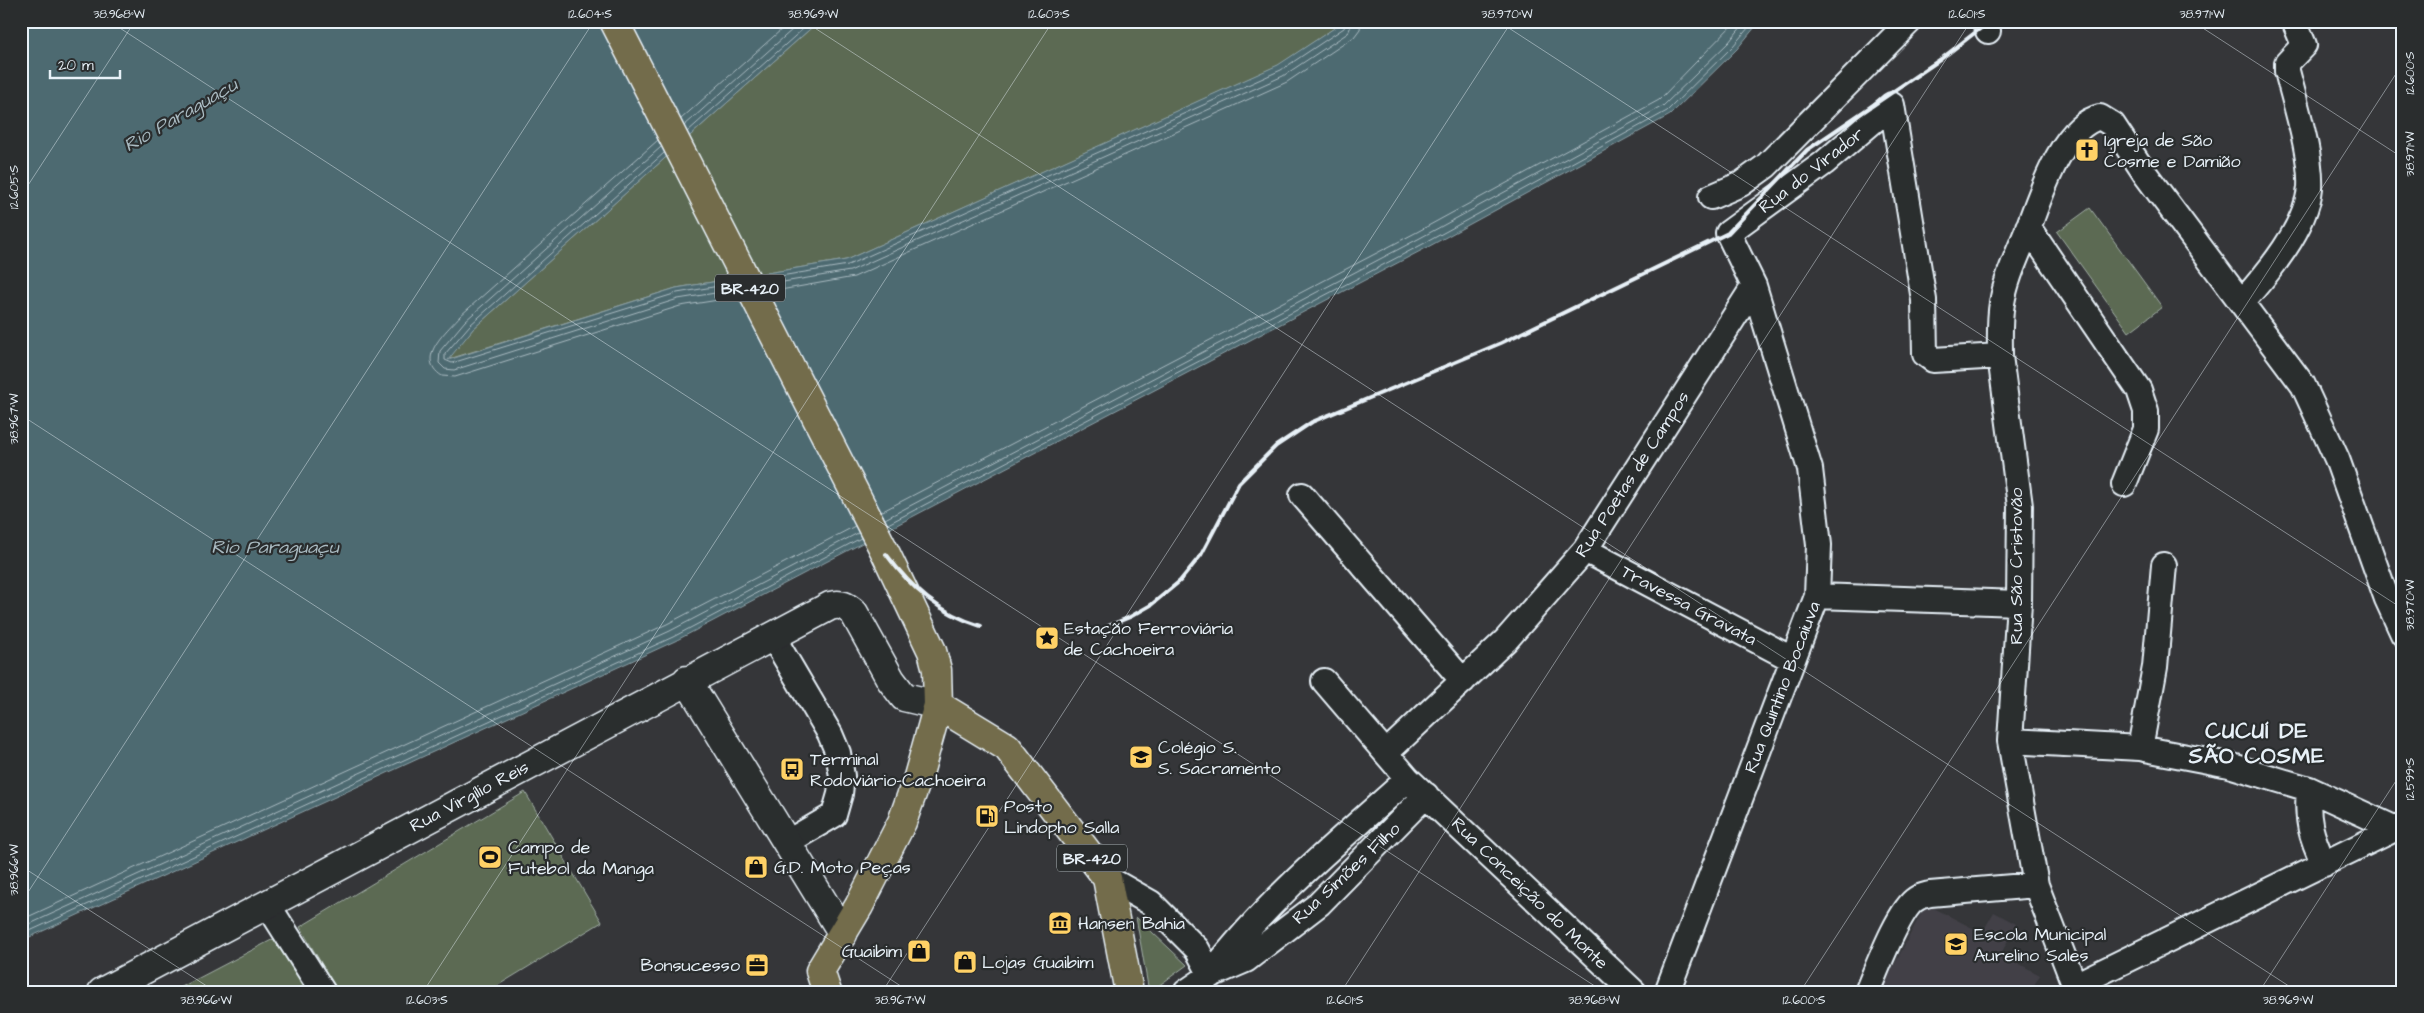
<svg xmlns="http://www.w3.org/2000/svg" width="2424" height="1013" font-family="'Architects Daughter',sans-serif">
  <rect width="100%" height="100%" fill="#353639"/>
  <filter id="ink" filterUnits="userSpaceOnUse"><feTurbulence type="fractalNoise" baseFrequency=".02" numOctaves="2"/><feDisplacementMap in="SourceGraphic" scale="10" xChannelSelector="R" yChannelSelector="G"/><feConvolveMatrix kernelMatrix="1 2 1 2 8 2 1 2 1" color-interpolation-filters="sRGB"/></filter>
  <g filter="url(#ink)">
    <path fill="#424047" d="M 1926,904 L 1982,933 L 1994,912 L 2016,924 L 2001,954 L 2040,975 L 2030,992 L 1880,992 Z"/>
    <path fill="#5b6b53" stroke="#a2aea6" d="M 819,21 L 1345,21 L 1279,65 L 846,260 L 676,288 L 446,360 L 473,329 Z
      M 2090,208 L 2162,307 L 2129,332 L 2057,232 Z
      M 525,792 L 602,922 L 487,992 L 338,992 L 300,927 Z
      M 1136,917 L 1187,965 L 1150,992 L 1149,992 Z
      M 283,934 L 318,992 L 172,992 Z"/>
    <path fill="#4d6a71" stroke="#8ba0a7" d="M 21,21 L 819,21 L 473,329 L 448,360 L 676,288 L 846,260 L 1278,65 L 1345,21 L 1760,21 L 1737,49 L 1670,115 L 1426,248 L 675,641 L 21,941 Z"/>
    <g fill="none" stroke-linecap="round" stroke-linejoin="round">
      <path stroke="#aabbc2" stroke-width="1" d="M 681,119 L 791,21
        M 684,126 L 802,21
        M 687,132 L 812,21
        M 658,140 L 460,316 C 447,331 414,358 442,376 L 455,377 L 680,306 L 738,297
        M 661,147 L 465,321 L 440,351 L 439,363 L 445,369 L 454,370 L 678,299 L 734,290
        M 664,153 L 470,325 L 445,354 L 445,360 L 452,363 L 677,293 L 731,284
        M 762,279 L 848,265 L 1281,70 L 1344,28 L 1347,21
        M 765,285 L 850,271 L 1283,76 L 1348,33 L 1353,21
        M 769,292 L 854,277 L 1287,82 L 1354,37 L 1360,29 L 1361,21
        M 881,512 L 1417,232 L 1659,100 L 1736,21
        M 885,519 L 1420,238 L 1663,106 L 1729,42 L 1746,21
        M 888,524 L 1423,244 L 1667,111 L 1733,46 L 1754,21
        M 21,920 L 667,624 L 855,526
        M 21,928 L 670,631 L 858,533
        M 21,935 L 673,637 L 861,538"/>
      <g stroke="#e8f1f8" stroke-width="28">
        <path id="minor" d="M 1986,21 L 1988,31
          M 1892,105 L 1924,300 L 1925,354 L 1933,360 L 2000,356
          M 1711,197 L 1741,184 L 1766,166 L 1910,21
          M 2028,227 L 2139,390 L 2146,411 L 2146,429 L 2124,484
          M 2242,302 C 2268,273 2306,228 2310,188 C 2312,156 2295,103 2287,71 L 2287,63 L 2304,45 L 2294,21
          M 1302,495 L 1463,681
          M 1585,550 L 1792,659
          M 1817,596 L 2019,603
          M 773,637 L 830,734 L 838,753 L 842,776 L 840,794 L 834,815 L 786,843
          M 1324,681 L 1408,779 L 1634,992
          M 2010,741 L 2140,748 L 2155,667 L 2164,565
          M 2140,748 L 2229,765 L 2309,789 L 2396,829
          M 1386,753 L 1506,640 L 1585,550 L 1754,286
          M 2309,789 C 2306,820 2311,836 2324,864
          M 1107,878 L 1151,903 L 1197,949 L 1211,975
          M 268,905 L 323,992
          M 1211,974 C 1267,900 1339,841 1408,779
          M 2075,985 L 2403,825
          M 1186,992 L 1211,975 L 1246,960 L 1319,904 L 1426,795
          M 1667,992 L 1817,596 L 1819,545 L 1810,469 L 1754,286 L 1728,233 L 1824,163 L 1892,105
          M 1867,992 C 1876,971 1899,909 1916,899 C 1920,896 1926,895 1930,894 L 2036,885
          M 2077,992 L 2036,885 L 2010,741 L 2019,603 L 2020,506 L 2000,356 C 2000,338 1999,320 2002,303 C 2006,278 2018,254 2027,231 C 2040,197 2061,126 2100,117 L 2113,125 L 2146,175 L 2303,385 L 2337,459 L 2387,599 L 2403,634"/>
      </g>
      <g stroke="#e8f1f8" stroke-width="31">
        <path id="tertiary" d="M 687,680 L 843,934
          M 102,992 L 830,606 C 841,603 846,606 854,613 L 891,680 L 904,697 L 938,705"/>
      </g>
      <g stroke="#e8f1f8" stroke-width="31">
        <path id="primary" d="M 614,21 L 886,554 L 932,651 L 937,670 L 938,705 L 918,777 L 902,822 L 859,906 L 820,971 L 827,992
          M 938,705 L 1007,747 L 1107,878 L 1129,992"/>
      </g>
      <use href="#minor" stroke="#2a2d2e" stroke-width="24"/>
      <use href="#tertiary" stroke="#2a2d2e" stroke-width="28"/>
      <use href="#primary" stroke="#736c4b" stroke-width="28"/>
      <path stroke="#e8f1f8" stroke-width="4" d="M 886,554 C 912,589 939,613 981,626
        M 1108,626 L 1130,617 L 1151,605 L 1180,581 L 1201,555 L 1239,483 L 1276,446 L 1312,422 L 1501,343 L 1728,233 L 1807,150 L 1941,59 L 1990,21"/>
    </g>
  </g>
  <path fill="none" stroke="#e8f1f8" stroke-width="1" stroke-opacity="0.45" d="M 109,21 L 1604,992M 804,21 L 2298,992M 1498,21 L 2403,609M 2192,21 L 2403,158M 21,196 L 135,21M 21,415 L 910,992M 21,866 L 216,992M 21,903 L 594,21M 423,992 L 1053,21M 882,992 L 1512,21M 1341,992 L 1971,21M 1800,992 L 2403,63M 2259,992 L 2403,770"/>
  <defs>
    <g id="church-square" transform="scale(1.25)"><rect x="-9" y="-9" width="18" height="18" rx="4" fill="#ffd166" stroke="#2a2d2e"/><path d="M-1.2-6h2.4v3.5h3.3v2.4h-3.3V6h-2.4V-.1h-3.3v-2.4h3.3Z" fill="#111"/></g>
    <g id="sight-square" transform="scale(1.25)"><rect x="-9" y="-9" width="18" height="18" rx="4" fill="#ffd166" stroke="#2a2d2e"/><path d="M0-6L1.8-2.2L6-1.7L2.9 1.2L3.7 5.4L0 3.3L-3.7 5.4L-2.9 1.2L-6-1.7L-1.8-2.2Z" fill="#111"/></g>
    <g id="school-square" transform="scale(1.25)"><rect x="-9" y="-9" width="18" height="18" rx="4" fill="#ffd166" stroke="#2a2d2e"/><path d="M0-5L7-2L0 1L-7-2ZM-4 1L0 2.5L4 1V4Q0 6-4 4Z" fill="#111"/></g>
    <g id="bus-square" transform="scale(1.25)"><rect x="-9" y="-9" width="18" height="18" rx="4" fill="#ffd166" stroke="#2a2d2e"/><path d="M-5-6H5V4H4V6H2V4H-2V6H-4V4H-5ZM-3.5-4V0h7V-4ZM-3.5 1.2v1.5H-2V1.2ZM2 1.2v1.5H3.5V1.2Z" fill="#111"/></g>
    <g id="fuel-square" transform="scale(1.25)"><rect x="-9" y="-9" width="18" height="18" rx="4" fill="#ffd166" stroke="#2a2d2e"/><path d="M-5.5-6h7V0h2V4h1.3V-2.5L3-4.5l.8-.8L6-3V5H2.5V1h-1V6h-7ZM-4.2-4.7v3.2H.2V-4.7Z" fill="#111"/></g>
    <g id="stadium-square" transform="scale(1.25)"><rect x="-9" y="-9" width="18" height="18" rx="4" fill="#ffd166" stroke="#2a2d2e"/><path d="M0-5a6.5 5 0 1 0 0 10a6.5 5 0 1 0 0-10ZM-3.5-1.8h7v3.6h-7Z" fill="#111"/></g>
    <g id="shop-square" transform="scale(1.25)"><rect x="-9" y="-9" width="18" height="18" rx="4" fill="#ffd166" stroke="#2a2d2e"/><path d="M-5-2.5h2.3a2.7 3.5 0 0 1 5.4 0H5L5.5 6h-11ZM-1.5-2.5h3a1.5 2.3 0 0 0-3 0Z" fill="#111"/></g>
    <g id="museum-square" transform="scale(1.25)"><rect x="-9" y="-9" width="18" height="18" rx="4" fill="#ffd166" stroke="#2a2d2e"/><path d="M0-6L6-3V-2H-6V-3ZM-5-1h2V3h-2ZM-1-1h2V3h-2ZM3-1h2V3H3ZM-6 4H6V6H-6Z" fill="#111"/></g>
    <g id="office-square" transform="scale(1.25)"><rect x="-9" y="-9" width="18" height="18" rx="4" fill="#ffd166" stroke="#2a2d2e"/><path d="M-6-3h4V-5.5h4V-3h4V5H-6ZM-1-4.5V-3h2v-1.5ZM-6 0V1H6V0Z" fill="#111"/></g>
  </defs>
  <g fill-rule="evenodd">
    <use href="#church-square" x="2087" y="150"/>
    <use href="#sight-square" x="1047" y="638"/>
    <use href="#school-square" x="1141" y="757"/>
    <use href="#bus-square" x="792" y="769"/>
    <use href="#fuel-square" x="987" y="816"/>
    <use href="#stadium-square" x="490" y="857"/>
    <use href="#shop-square" x="756" y="867"/>
    <use href="#museum-square" x="1060" y="923"/>
    <use href="#school-square" x="1956" y="944"/>
    <use href="#shop-square" x="919" y="951"/>
    <use href="#shop-square" x="965" y="962"/>
    <use href="#office-square" x="757" y="965"/>
  </g>
  <g text-anchor="middle" stroke-width="4.5" stroke-linejoin="round" paint-order="stroke">
    <g fill="#2a2d2e" stroke="#afb6bb" stroke-width="1">
      <rect x="715" y="274.5" width="70" height="27" rx="4"/>
      <rect x="1057" y="844.5" width="70" height="27" rx="4"/>
    </g>
    <g font-size="16" font-weight="bold" fill="#e8f1f8">
      <text x="750" y="294">BR-420</text>
      <text x="1092" y="864">BR-420</text>
    </g>
    <g font-size="18" fill="#e8f1f8" stroke="#2a2d2e" text-anchor="start">
      <text x="2104" y="146">Igreja de São<tspan x="2104" dy="21">Cosme e Damião</tspan></text>
      <text x="1064" y="634">Estação Ferroviária<tspan x="1064" dy="21">de Cachoeira</tspan></text>
      <text x="1158" y="753">Colégio S.<tspan x="1158" dy="21">S. Sacramento</tspan></text>
      <text x="810" y="765">Terminal<tspan x="810" dy="21">Rodoviário-Cachoeira</tspan></text>
      <text x="1004" y="812">Posto<tspan x="1004" dy="21">Lindopho Salla</tspan></text>
      <text x="508" y="853">Campo de<tspan x="508" dy="21">Futebol da Manga</tspan></text>
      <text x="774" y="873">G.D. Moto Peças</text>
      <text x="1078" y="929">Hansen Bahia</text>
      <text x="1974" y="940">Escola Municipal<tspan x="1974" dy="21">Aurelino Sales</tspan></text>
      <text x="902" y="957" text-anchor="end">Guaibim</text>
      <text x="982" y="968">Lojas Guaibim</text>
      <text x="740" y="971" text-anchor="end">Bonsucesso</text>
    </g>
    <g font-size="18" fill="#e8f1f8" stroke="#2a2d2e">
      <text transform="translate(1811 170) rotate(-38)" y="6">Rua do Virador</text>
      <text transform="translate(1632 474) rotate(-57)" y="6">Rua Poetas de Campos</text>
      <text transform="translate(2016 566) rotate(-90)" y="6">Rua São Cristovão</text>
      <text transform="translate(1689 605) rotate(28)" y="6">Travessa Gravata</text>
      <text transform="translate(1782 687) rotate(-69)" y="6">Rua Quintino Bocaiuva</text>
      <text transform="translate(469 796) rotate(-28)" y="6">Rua Virgílio Reis</text>
      <text transform="translate(1346 873) rotate(-43)" y="6">Rua Simões Filho</text>
      <text transform="translate(1530 893) rotate(44)" y="6">Rua Conceição do Monte</text>
    </g>
    <g font-size="19" font-style="italic" fill="#aabbc2" stroke="#2a2d2e">
      <text transform="translate(180 114) rotate(-30)" y="7">Rio Paraguaçu</text>
      <text x="275" y="553">Rio Paraguaçu</text>
    </g>
    <g font-size="22" font-weight="bold" letter-spacing="1" fill="#e8f1f8" stroke="#2a2d2e">
      <text x="2257" y="738">CUCUÍ DE<tspan x="2257" dy="25">SÃO COSME</tspan></text>
    </g>
  </g>
  <rect width="2424" height="1013" fill="none" stroke="#2a2d2e" stroke-width="55"/>
  <path d="M50 70v8h70v-8" fill="none" stroke="#e8f1f8" stroke-width="2.5"/>
  <text x="58" y="70" font-size="15" fill="#e8f1f8" stroke="#2a2d2e" stroke-width="4" paint-order="stroke">20 m</text>
  <rect x="28" y="28" width="2368" height="958" fill="none" stroke="#e8f1f8" stroke-width="2"/>
  <g font-size="12" text-anchor="middle" fill="#e8f1f8">
    <text x="119" y="18">38.968°W</text>
    <text x="590" y="18">12.604°S</text>
    <text x="813" y="18">38.969°W</text>
    <text x="1049" y="18">12.603°S</text>
    <text x="1507" y="18">38.970°W</text>
    <text x="1967" y="18">12.601°S</text>
    <text x="2202" y="18">38.971°W</text>
    <text transform="translate(2410 73) rotate(-90)" y="4">12.600°S</text>
    <text transform="translate(2410 154) rotate(-90)" y="4">38.971°W</text>
    <text transform="translate(14 187) rotate(-90)" y="4">12.605°S</text>
    <text transform="translate(14 419) rotate(-90)" y="4">38.967°W</text>
    <text transform="translate(2410 605) rotate(-90)" y="4">38.970°W</text>
    <text transform="translate(2410 779) rotate(-90)" y="4">12.599°S</text>
    <text transform="translate(14 870) rotate(-90)" y="4">38.966°W</text>
    <text x="206" y="1004">38.966°W</text>
    <text x="427" y="1004">12.603°S</text>
    <text x="900" y="1004">38.967°W</text>
    <text x="1345" y="1004">12.601°S</text>
    <text x="1594" y="1004">38.968°W</text>
    <text x="1804" y="1004">12.600°S</text>
    <text x="2288" y="1004">38.969°W</text>
  </g>
</svg>
